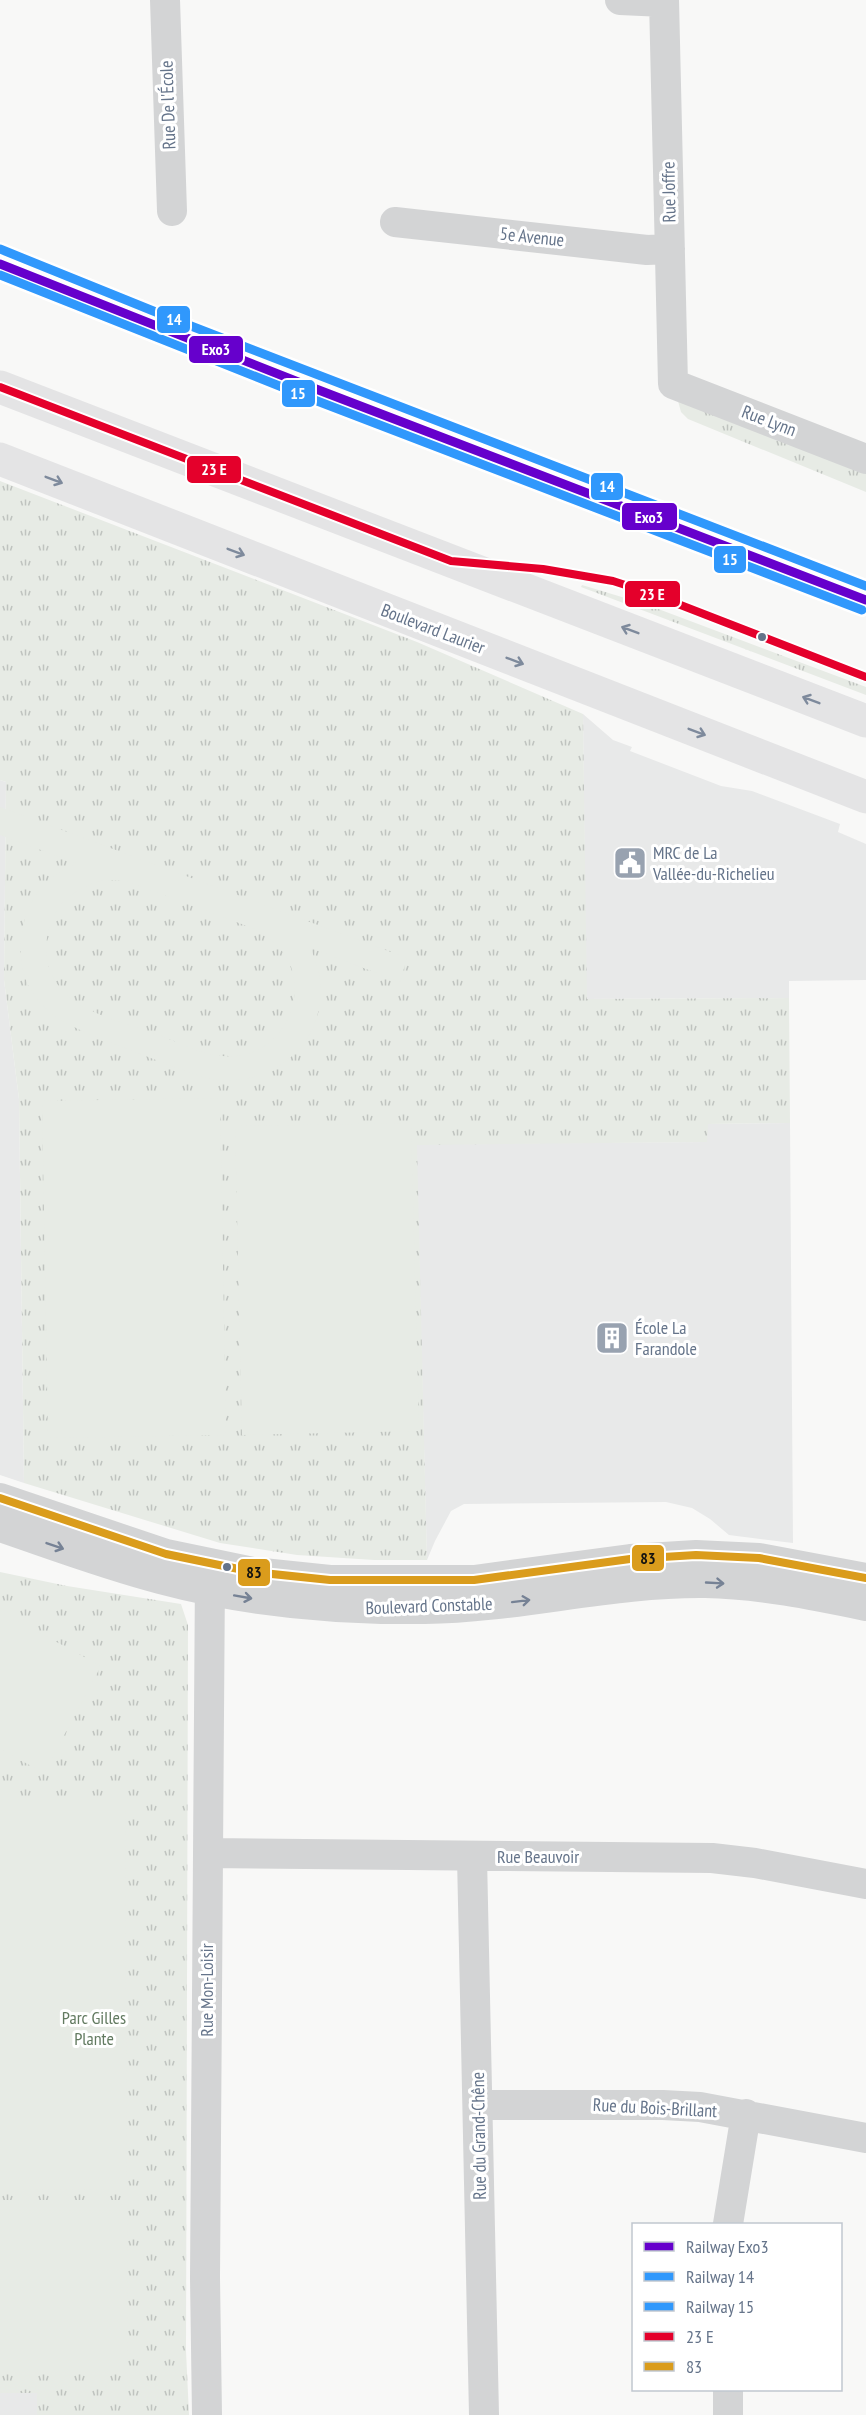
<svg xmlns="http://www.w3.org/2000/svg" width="866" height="2415" font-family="'PT Sans Narrow',sans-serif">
  <defs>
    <pattern id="grass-tufts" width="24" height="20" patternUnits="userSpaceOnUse" patternTransform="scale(1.5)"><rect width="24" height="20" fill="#e7ebe5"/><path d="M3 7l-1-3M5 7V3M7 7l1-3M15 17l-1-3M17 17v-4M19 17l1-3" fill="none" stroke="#bfc3bf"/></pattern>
  </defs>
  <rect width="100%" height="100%" fill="#f8f8f7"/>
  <path fill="#e8e9e9" d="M 583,714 L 613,740 L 632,747 L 630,751 L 721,786 L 752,791 L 840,824 L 838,832 L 866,844 L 866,980 L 789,981 L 789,998 L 586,999 Z
    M 0,780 L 6,782 L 4,980 L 19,1099 L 24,1483 L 0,1475 Z
    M 790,1123 L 793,1543 L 729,1535 L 710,1519 L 692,1508 L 666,1502 L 464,1504 L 451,1511 L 435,1541 L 427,1560 L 416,1144 L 707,1142 L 707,1124 Z
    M 0,2393 L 37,2393 L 37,2415 L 0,2415 Z"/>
  <path fill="url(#grass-tufts)" d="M 678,401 L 866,469 L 866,492 L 688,419 L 681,412 Z
    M 0,481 L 417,642 L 583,714 L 587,999 L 789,998 L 790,1123 L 708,1124 L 707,1142 L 417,1145 L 427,1560 L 374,1560 L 297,1555 L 220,1543 L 24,1483 L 19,1099 L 4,980 L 6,782 L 0,780 Z
    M 582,585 L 645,604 L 866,687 L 866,695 L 581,587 Z
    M 0,1572 L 67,1586 L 181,1604 L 188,1625 L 186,2351 L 189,2415 L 37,2415 L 37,2393 L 0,2393 Z"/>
  <path fill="#e7ebe5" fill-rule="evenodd" d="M 0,807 L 407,958 L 400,982 L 311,948 C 314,958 319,969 320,979 C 328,1048 265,1093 202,1077 C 176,1068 151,1058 125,1048 C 72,1028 16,1010 21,941 C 23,917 33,892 52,877 C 60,871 68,868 76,863 L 0,835 ZM 103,880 L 126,881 L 255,929 C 268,937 281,946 288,960 C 308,999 282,1051 237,1056 C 230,1057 222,1056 214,1055 C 195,1051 177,1042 159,1035 C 131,1025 89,1015 67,995 C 51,981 43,959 47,938 C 51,907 73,888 103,880 Z
    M 220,1098 L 226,1435 L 48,1438 L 42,1101 Z
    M 411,1123 L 419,1431 L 242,1435 L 235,1126 Z
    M 3,1613 L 101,1666 L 44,1773 L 0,1749 L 0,1618 Z
    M 0,1804 L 125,1804 L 127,2189 L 0,2190 Z
    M 0,2200 L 127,2200 L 128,2366 L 0,2366 Z"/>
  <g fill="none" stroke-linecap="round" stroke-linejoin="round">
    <path stroke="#d3d4d5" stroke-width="30" d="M 165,0 L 172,211
      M 620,0 L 664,2
      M 664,0 L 673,384 L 866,459
      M 395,222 L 647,250 L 670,249
      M 0,1498 L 166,1554 L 253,1572 L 330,1580 L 474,1580 L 630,1559 L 696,1555 L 759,1558 L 866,1578
      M 0,1527 C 53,1545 106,1565 160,1579 C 246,1602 335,1610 425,1609 C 518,1608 611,1582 705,1583 C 759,1584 813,1595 866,1606
      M 208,1853 L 712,1858 L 755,1863 L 866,1884
      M 472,1857 L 484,2415
      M 478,2105 L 663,2105 L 700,2107 L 866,2138
      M 728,2224 L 746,2114
      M 728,2390 L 728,2415
      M 207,2415 L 205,2278 L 210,1573"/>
    <path stroke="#e4e4e5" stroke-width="33" d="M 0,387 L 866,721
      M 0,459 L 866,797"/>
    <g stroke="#fff" stroke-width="12">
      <path id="bus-1" d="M 0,387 L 451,561 L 543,569 L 613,581 L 647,592 L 866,677"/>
    </g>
    <g stroke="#fff" stroke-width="12">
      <path id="bus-2" d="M 0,1498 L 166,1554 L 253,1572 L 330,1580 L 474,1580 L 630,1559 L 696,1555 L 759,1558 L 866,1578"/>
    </g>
    <use href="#bus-1" stroke="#e4002b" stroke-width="8"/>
    <use href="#bus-2" stroke="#da9c1c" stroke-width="8"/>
    <g stroke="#fff" stroke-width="14">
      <path id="rail-1" d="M 0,264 L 316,389 L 866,600"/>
    </g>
    <g stroke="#fff" stroke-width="14">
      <path id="rail-2" d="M 0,249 L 178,321 L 866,586"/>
    </g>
    <g stroke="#fff" stroke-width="14">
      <path id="rail-3" d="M 0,275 L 312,399 L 862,610"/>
    </g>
    <use href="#rail-1" stroke="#60c" stroke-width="9"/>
    <use href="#rail-2" stroke="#3098fc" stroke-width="9"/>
    <use href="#rail-3" stroke="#3098fc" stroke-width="9"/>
  </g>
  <defs><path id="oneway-shaft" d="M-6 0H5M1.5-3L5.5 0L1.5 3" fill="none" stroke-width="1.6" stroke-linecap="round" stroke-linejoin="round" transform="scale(1.5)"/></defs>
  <g stroke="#7e8a9c">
    <use href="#oneway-shaft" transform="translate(54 480) rotate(21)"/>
    <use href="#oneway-shaft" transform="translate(236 552) rotate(21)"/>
    <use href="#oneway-shaft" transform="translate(630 630) rotate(-159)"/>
    <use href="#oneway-shaft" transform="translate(515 661) rotate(21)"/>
    <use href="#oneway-shaft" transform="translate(811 700) rotate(-159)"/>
    <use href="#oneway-shaft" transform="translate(697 732) rotate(21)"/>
  </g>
  <g stroke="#768295">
    <use href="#oneway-shaft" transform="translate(55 1546) rotate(19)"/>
    <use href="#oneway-shaft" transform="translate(715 1583) rotate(3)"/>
    <use href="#oneway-shaft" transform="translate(243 1597) rotate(10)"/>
    <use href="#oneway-shaft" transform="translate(521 1601) rotate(-7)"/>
  </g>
  <defs>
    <g id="civic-square" transform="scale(1.725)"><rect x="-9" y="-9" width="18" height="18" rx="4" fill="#98a2b0" stroke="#fff"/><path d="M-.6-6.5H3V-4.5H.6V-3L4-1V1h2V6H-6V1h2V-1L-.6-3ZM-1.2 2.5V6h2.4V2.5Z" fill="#fff"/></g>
    <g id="building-square" transform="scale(1.725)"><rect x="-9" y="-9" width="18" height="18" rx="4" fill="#98a2b0" stroke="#fff"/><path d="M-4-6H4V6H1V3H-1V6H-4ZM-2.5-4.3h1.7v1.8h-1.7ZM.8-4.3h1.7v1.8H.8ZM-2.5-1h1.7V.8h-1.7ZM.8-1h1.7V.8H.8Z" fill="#fff"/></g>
  </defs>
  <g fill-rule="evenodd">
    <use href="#civic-square" x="630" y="863"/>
    <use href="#building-square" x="612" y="1338"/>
  </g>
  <g fill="#65748a" stroke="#fff" stroke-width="2">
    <circle cx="762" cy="637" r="5"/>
    <circle cx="227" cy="1567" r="5"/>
  </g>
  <g text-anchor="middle" stroke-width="6" stroke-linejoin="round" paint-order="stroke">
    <g font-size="18" fill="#65748a" stroke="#fff">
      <text transform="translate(168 105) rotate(-92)" y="6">Rue De l'École</text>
      <text transform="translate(669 192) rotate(-91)" y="6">Rue Joffre</text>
      <text transform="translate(532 237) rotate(6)" y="6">5e Avenue</text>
      <text transform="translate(769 421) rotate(21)" y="6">Rue Lynn</text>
      <text transform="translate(433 629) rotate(21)" y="6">Boulevard Laurier</text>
      <text transform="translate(429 1606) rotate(-2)" y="6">Boulevard Constable</text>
      <text x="538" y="1863">Rue Beauvoir</text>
      <text transform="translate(207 1990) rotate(-90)" y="6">Rue Mon-Loisir</text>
      <text transform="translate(655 2108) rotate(3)" y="6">Rue du Bois-Brillant</text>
      <text transform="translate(479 2136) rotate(-91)" y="6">Rue du Grand-Chêne</text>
    </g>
    <g font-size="18" fill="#65748a" stroke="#fff" text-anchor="start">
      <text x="653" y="859">MRC de La<tspan x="653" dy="21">Vallée-du-Richelieu</tspan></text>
      <text x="635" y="1334">École La<tspan x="635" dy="21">Farandole</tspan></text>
    </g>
    <g font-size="18" fill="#627a60" stroke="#fff">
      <text x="94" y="2024">Parc Gilles<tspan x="94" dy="21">Plante</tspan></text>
    </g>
  </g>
  <g stroke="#fff" stroke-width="2">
    <rect x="156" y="305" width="35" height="29" rx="6" fill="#3098fc"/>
    <rect x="188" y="335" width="56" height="29" rx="6" fill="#60c"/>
    <rect x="281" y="379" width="35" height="29" rx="6" fill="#3098fc"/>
    <rect x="186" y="455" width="56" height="29" rx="6" fill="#e4002b"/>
    <rect x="590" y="472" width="34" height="29" rx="6" fill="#3098fc"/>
    <rect x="621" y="502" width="57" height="29" rx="6" fill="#60c"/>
    <rect x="713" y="545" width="34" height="29" rx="6" fill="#3098fc"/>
    <rect x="624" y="580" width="57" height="28" rx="6" fill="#e4002b"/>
    <rect x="631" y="1544" width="34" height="28" rx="6" fill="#da9c1c"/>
    <rect x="237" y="1558" width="34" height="29" rx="6" fill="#da9c1c"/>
  </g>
  <g font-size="16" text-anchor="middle" font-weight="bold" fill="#fff">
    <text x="174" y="325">14</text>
    <text x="216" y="355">Exo3</text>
    <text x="298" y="399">15</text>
    <text x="214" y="475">23 E</text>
    <text x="607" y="492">14</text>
    <text x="649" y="523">Exo3</text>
    <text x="730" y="565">15</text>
    <text x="652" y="600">23 E</text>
  </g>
  <g font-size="16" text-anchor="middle" font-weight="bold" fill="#111">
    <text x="648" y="1564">83</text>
    <text x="254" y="1578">83</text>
  </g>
  <rect x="632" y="2223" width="210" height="168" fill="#ffffff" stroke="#c1c7d0" stroke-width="1.5"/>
  <rect x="644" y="2242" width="30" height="9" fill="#6600cc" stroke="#c1c7d0" stroke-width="1.5"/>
  <text x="686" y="2253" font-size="18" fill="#65748a">Railway Exo3</text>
  <rect x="644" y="2272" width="30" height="9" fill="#3098fc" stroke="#c1c7d0" stroke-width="1.5"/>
  <text x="686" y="2283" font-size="18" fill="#65748a">Railway 14</text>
  <rect x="644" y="2302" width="30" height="9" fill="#3098fc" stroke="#c1c7d0" stroke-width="1.5"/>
  <text x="686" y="2313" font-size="18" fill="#65748a">Railway 15</text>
  <rect x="644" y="2332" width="30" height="9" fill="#e4002b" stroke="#c1c7d0" stroke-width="1.5"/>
  <text x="686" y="2343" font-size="18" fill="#65748a">23 E</text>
  <rect x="644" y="2362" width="30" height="9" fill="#da9c1c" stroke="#c1c7d0" stroke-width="1.5"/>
  <text x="686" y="2373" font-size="18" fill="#65748a">83</text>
</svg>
